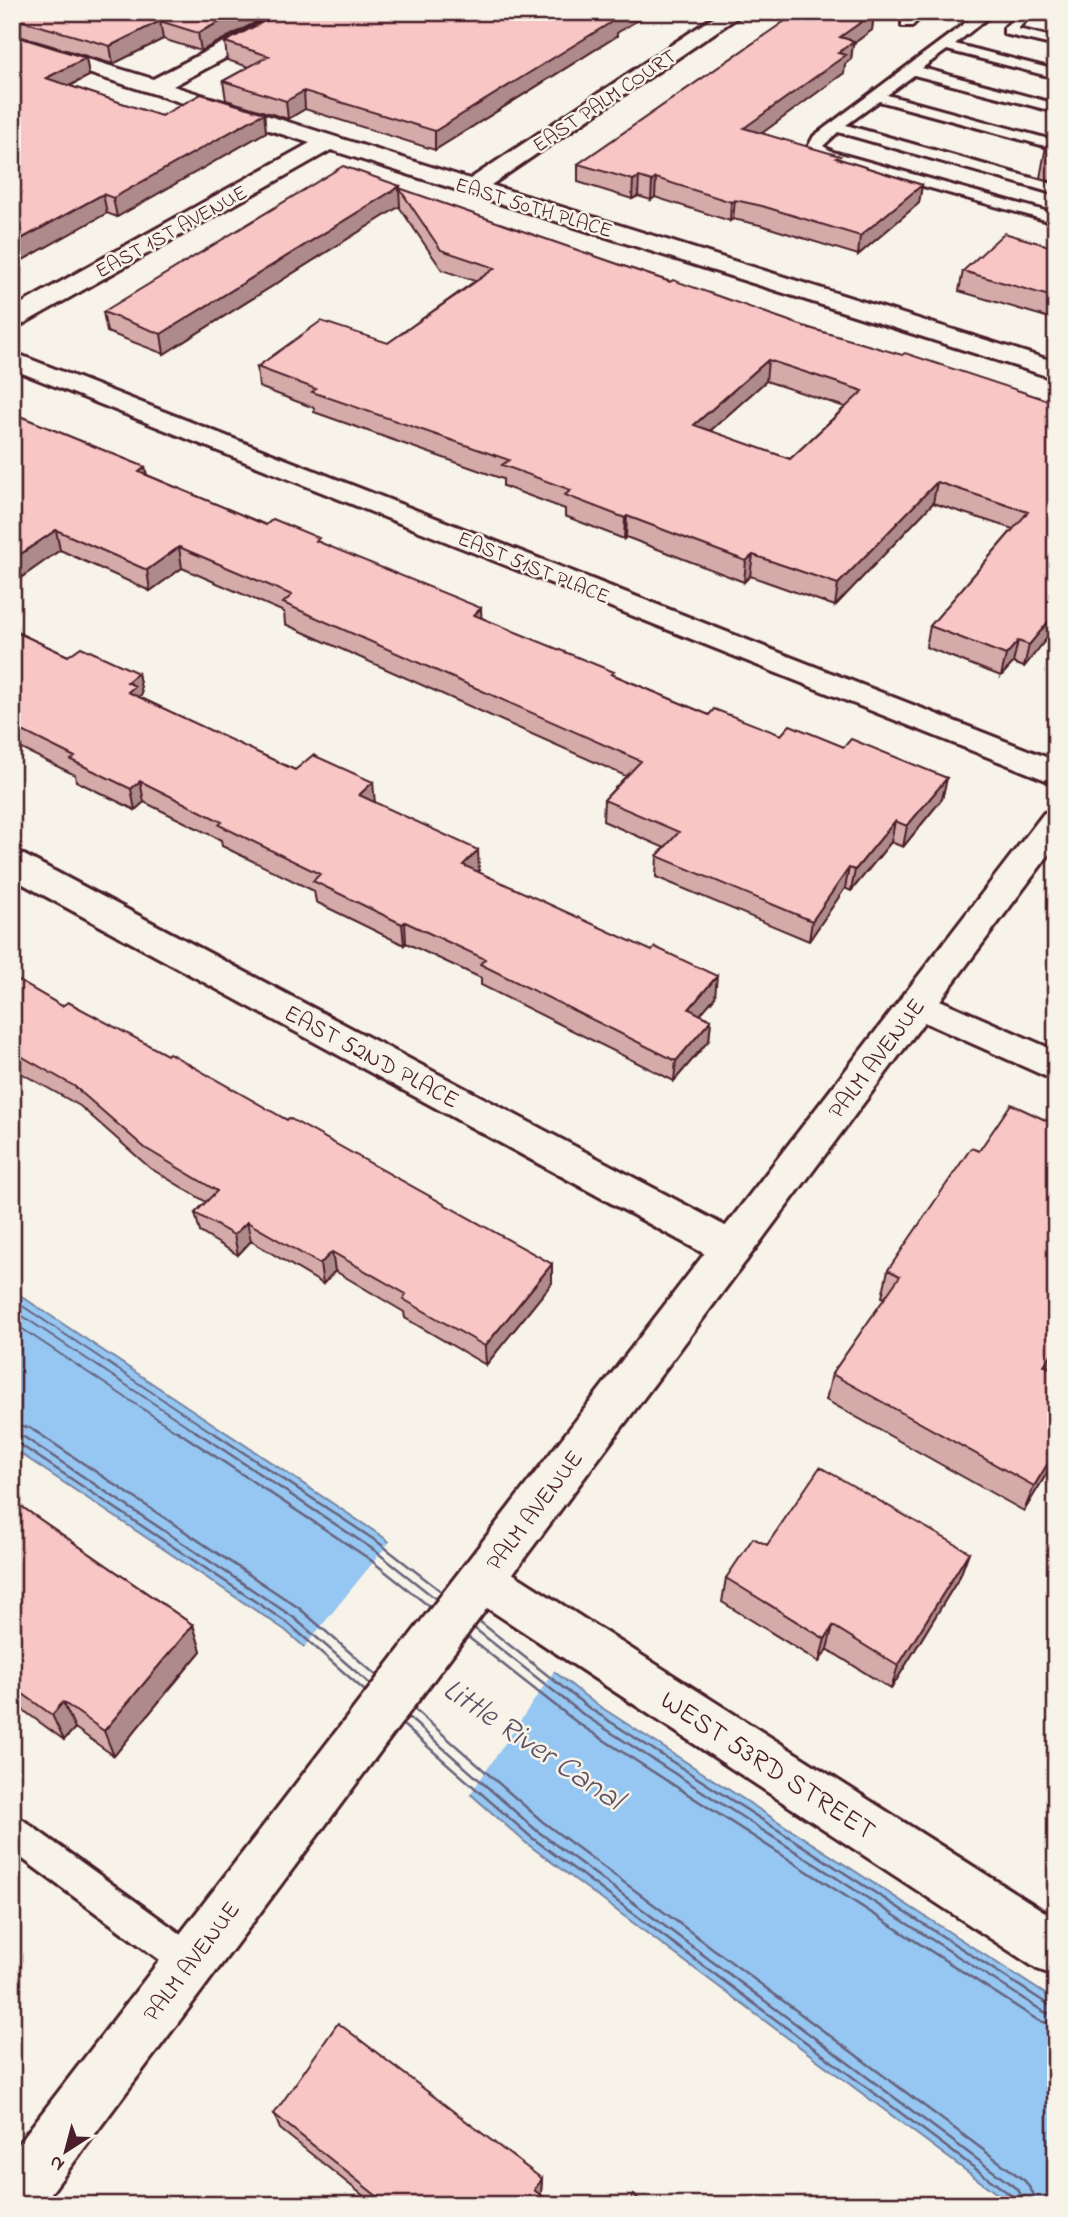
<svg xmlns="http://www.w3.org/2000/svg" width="1068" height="2217" font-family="'Indie Flower',sans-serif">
  <rect width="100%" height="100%" fill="#f7f3e8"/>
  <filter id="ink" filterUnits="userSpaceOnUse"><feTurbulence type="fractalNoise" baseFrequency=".0143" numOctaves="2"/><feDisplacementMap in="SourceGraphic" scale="14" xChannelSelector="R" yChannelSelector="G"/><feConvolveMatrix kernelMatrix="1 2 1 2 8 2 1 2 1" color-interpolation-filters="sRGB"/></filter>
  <g filter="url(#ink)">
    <path fill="#95c7f2" stroke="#7784a2" stroke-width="2" d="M 12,1290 L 383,1537 L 593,1702 L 1056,2001 L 1056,2205 L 1012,2205 L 526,1843 L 285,1630 L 12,1448 Z"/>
    <path fill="#f7f3e8" d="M 392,1539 L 556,1668 L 469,1796 L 302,1650 Z"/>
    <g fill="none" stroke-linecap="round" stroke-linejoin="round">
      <path stroke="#68627b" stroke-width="2" d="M 12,1299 L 213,1433
        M 12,1309 L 198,1433
        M 12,1322 L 179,1433
        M 12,1424 L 30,1428 L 37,1433"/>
      <path stroke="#68627b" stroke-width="2.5" d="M 35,1431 L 299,1608 L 377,1676
        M 177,1431 L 368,1558 L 430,1607
        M 195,1431 L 374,1550 L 436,1599
        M 211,1431 L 379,1543 L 442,1592
        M 12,1434 L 24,1437 L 293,1617 L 370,1684
        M 12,1443 L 19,1444 L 289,1624 L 365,1691
        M 479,1621 L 589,1708 L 1049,2005 L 1056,2006
        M 474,1628 L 584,1715 L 1044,2012 L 1056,2015
        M 468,1637 L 579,1724 L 1039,2021 L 1056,2025
        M 414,1709 L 543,1822 L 1025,2181 L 1033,2193 L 1035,2205
        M 408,1717 L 536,1830 L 1017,2189 L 1023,2197 L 1024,2205
        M 402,1724 L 531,1837 L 1012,2196 L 1016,2205"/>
      <g stroke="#4a1f2b" stroke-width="6">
        <path id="service" d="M 912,12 L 926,12 L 912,26 L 902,26 L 902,20 Z
          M 980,12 L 995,12 L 955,44 L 1056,70 L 1056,78 L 947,50 L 922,68 L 1056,104 L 1056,112 L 914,75 L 887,95 L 1056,141 L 1056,149 L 879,101 L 846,125 L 1056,185 L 1056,194 L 838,132 L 823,146 L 833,152 L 1056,214 L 1056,223 L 823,158 L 808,147 L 814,136 Z
          M 1020,12 L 1033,12 L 1018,29 L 1056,38 L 1056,46 L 1004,34 L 1004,28 Z
          M 12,1815 L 23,1820 L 203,1950 L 208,1962 L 203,1974 L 191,1979 L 179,1974 L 12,1851 Z"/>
      </g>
      <g stroke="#4a1f2b" stroke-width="6">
        <path id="minor" d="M 281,12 L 307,12 L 304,16 L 173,86 L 470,179 L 721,12 L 745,12 L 491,185 L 1056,362 L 1056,379 L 331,150 L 21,325 L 12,328 L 12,309 L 310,143 L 12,49 L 12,36 L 153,79 Z
          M 12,352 L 1056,761 L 1056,784 L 12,369 Z
          M 12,851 L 24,855 L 746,1237 L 752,1249 L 746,1261 L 732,1266 L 718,1261 L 12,878 Z
          M 917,990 L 1056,1051 L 1056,1081 L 904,1013 L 899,1003 L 904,993 Z
          M 482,1558 L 498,1564 L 1056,1919 L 1056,1976 L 1037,1969 L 466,1594 L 459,1579 L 466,1564 Z"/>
      </g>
      <g stroke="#4a1f2b" stroke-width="6">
        <path id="secondary" d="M 1056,810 L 1056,845 L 42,2205 L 12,2205 L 12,2152 L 1044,813 Z"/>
      </g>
      <use href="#service" fill="#f7f3e8" fill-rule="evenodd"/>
      <use href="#minor" fill="#f7f3e8" fill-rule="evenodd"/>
      <use href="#secondary" fill="#f7f3e8" fill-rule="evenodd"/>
    </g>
    <path fill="#d5aba9" stroke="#4a1f2b" stroke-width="2" fill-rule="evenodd" d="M 12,12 L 275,12 L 201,51 L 163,39 L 113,64 L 12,34 Z
      M 874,13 L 872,30 L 853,44 L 851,59 L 845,64 L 844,73 L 761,133 L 839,159 L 922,185 L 919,203 L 858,255 L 760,225 L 733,219 L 730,221 L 655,197 L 651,200 L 638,196 L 632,199 L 578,182 L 578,164 Z
      M 617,33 L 617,36 L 435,150 L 305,109 L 288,119 L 226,100 L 223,81 L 249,67 L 227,60 L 225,42 Z
      M 12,35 L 86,58 L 89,76 L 70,86 L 161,116 L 264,113 L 266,132 L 117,217 L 107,213 L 12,266 Z
      M 1056,137 L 1056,183 L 1040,178 L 1046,146 Z
      M 400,189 L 632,269 L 809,328 L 1056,403 L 1056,635 L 1052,640 L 1047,638 L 1024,667 L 1013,663 L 1001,676 L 926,647 L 930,626 L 1013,529 L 933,503 L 835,606 L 750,576 L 744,582 L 626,537 L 624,539 L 565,516 L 565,509 L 503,486 L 503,479 L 314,412 L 314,408 L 259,387 L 257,367 L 388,343 L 475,281 L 442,270 L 400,208 L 400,206 L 164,354 L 107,332 L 103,312 ZM 766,381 L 845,407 L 790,459 L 710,431 Z
      M 1056,248 L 1056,320 L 959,291 L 963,271 Z
      M 12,413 L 145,467 L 147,475 L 266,525 L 319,542 L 482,618 L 614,675 L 709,715 L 781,735 L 844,747 L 947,778 L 942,799 L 903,847 L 891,842 L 851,891 L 845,888 L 809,941 L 656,877 L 657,856 L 665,848 L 603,821 L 604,800 L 626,776 L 285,624 L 284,612 L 182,568 L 150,591 L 60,550 L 12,584 Z
      M 12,630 L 68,656 L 138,673 L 142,694 L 139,697 L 295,770 L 375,802 L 479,871 L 478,872 L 715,997 L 700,1014 L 711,1020 L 709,1040 L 674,1081 L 481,985 L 481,978 L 406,943 L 404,945 L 316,902 L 314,891 L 222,846 L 221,840 L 144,802 L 135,810 L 76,781 L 75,775 L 14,745 L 12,739 Z
      M 12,977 L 62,1006 L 287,1120 L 552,1264 L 552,1283 L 486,1365 L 405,1318 L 404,1312 L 335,1271 L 323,1284 L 251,1241 L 238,1255 L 200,1232 L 195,1213 L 206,1202 L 150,1168 L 80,1106 L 12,1068 Z
      M 1056,1125 L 1056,1358 L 1049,1368 L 1056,1371 L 1056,1458 L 1024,1511 L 826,1400 L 832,1374 L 885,1298 L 882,1297 L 888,1270 L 979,1151 Z
      M 12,1500 L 193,1625 L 201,1651 L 114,1756 L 75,1728 L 64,1740 L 12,1702 Z
      M 767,1545 L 969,1552 L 960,1576 L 891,1689 L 827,1649 L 819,1662 L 722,1602 L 726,1578 Z
      M 274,2114 L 542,2179 L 541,2193 L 540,2194 L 554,2205 L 375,2205 L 280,2129 Z"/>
    <path fill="#ae8b8a" stroke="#4a1f2b" stroke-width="2" d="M 239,12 L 275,12 L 201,51 L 198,33 Z
      M 623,12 L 651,12 L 617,33 L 617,36 L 435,150 L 435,131 Z
      M 874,13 L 872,30 L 853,44 L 851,59 L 845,64 L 844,73 L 743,147 L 744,128 L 840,37 Z
      M 160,21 L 163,39 L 113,64 L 110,46 Z
      M 86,58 L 89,76 L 49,96 L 46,78 Z
      M 304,91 L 305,109 L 288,119 L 286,101 Z
      M 264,113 L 266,132 L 117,217 L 113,198 Z
      M 639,177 L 638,196 L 632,199 L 633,180 Z
      M 656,178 L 655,197 L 651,200 L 652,181 Z
      M 922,185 L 919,203 L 858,255 L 860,236 Z
      M 400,186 L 400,190 L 399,188 L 400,206 L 164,354 L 161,334 Z
      M 103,194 L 107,213 L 12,266 L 12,244 Z
      M 735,200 L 733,219 L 730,221 L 731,202 Z
      M 768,360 L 766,381 L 693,446 L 694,425 Z
      M 145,467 L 149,487 L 139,472 Z
      M 937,482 L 933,503 L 835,606 L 838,584 Z
      M 627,516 L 626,537 L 624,539 L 625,518 Z
      M 56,530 L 60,550 L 12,584 L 12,560 Z
      M 179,547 L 182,568 L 150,591 L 147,570 Z
      M 753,555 L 750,576 L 744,582 L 746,561 Z
      M 481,608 L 482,629 L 474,615 Z
      M 1052,617 L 1047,638 L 1024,667 L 1029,645 Z
      M 1056,625 L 1056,635 L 1052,640 Z
      M 1018,641 L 1013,663 L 1001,676 L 1006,655 Z
      M 138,673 L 142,694 L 137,698 L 132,713 L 127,682 Z
      M 947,778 L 942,799 L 903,847 L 907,826 Z
      M 140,781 L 144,802 L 135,810 L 131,789 Z
      M 373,782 L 375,803 L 359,795 Z
      M 895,821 L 891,842 L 851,891 L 855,870 Z
      M 478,850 L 479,871 L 463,886 L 463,865 Z
      M 849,868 L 845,888 L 809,941 L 812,921 Z
      M 405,922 L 406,943 L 404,945 L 402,924 Z
      M 717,976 L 715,997 L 687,1030 L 689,1009 Z
      M 711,1020 L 709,1040 L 674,1081 L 676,1061 Z
      M 247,1222 L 251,1241 L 238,1255 L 234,1235 Z
      M 332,1252 L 335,1271 L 323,1284 L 320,1264 Z
      M 552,1264 L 552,1283 L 486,1365 L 485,1346 Z
      M 1056,1347 L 1056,1358 L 1035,1391 L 1044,1365 Z
      M 1056,1450 L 1056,1458 L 1024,1511 L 1034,1486 Z
      M 969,1552 L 960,1576 L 891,1689 L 898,1666 Z
      M 193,1625 L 201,1651 L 114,1756 L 104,1731 Z
      M 833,1626 L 827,1649 L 819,1662 L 825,1639 Z
      M 63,1702 L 75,1728 L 64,1740 L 52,1715 Z
      M 542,2179 L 541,2193 L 534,2204 L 534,2190 Z"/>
    <path fill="#f8c7c5" stroke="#4a1f2b" stroke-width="2" fill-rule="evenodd" d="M 12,12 L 239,12 L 198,33 L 160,21 L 110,46 L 12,18 Z
      M 282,12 L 623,12 L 615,17 L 618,18 L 435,131 L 304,91 L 286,101 L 223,81 L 269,56 L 225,42 Z
      M 798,12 L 874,13 L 840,37 L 854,41 L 838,53 L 846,55 L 744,128 L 840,156 L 836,158 L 922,185 L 860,236 L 762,206 L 735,200 L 731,202 L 656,178 L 652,181 L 639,177 L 633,180 L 578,164 Z
      M 12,35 L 86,58 L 46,78 L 161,116 L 201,94 L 264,113 L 113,198 L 103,194 L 12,244 Z
      M 1056,137 L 1056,149 L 1046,146 Z
      M 343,166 L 400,186 L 161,334 L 103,312 Z
      M 399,188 L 632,269 L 670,282 L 673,280 L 809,328 L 902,355 L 905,353 L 1056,403 L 1056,618 L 1052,617 L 1029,645 L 1018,641 L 1006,655 L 930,626 L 1028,512 L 937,482 L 838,584 L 753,555 L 746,561 L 627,516 L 625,518 L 565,495 L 571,490 L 502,465 L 509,460 L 312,392 L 316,389 L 257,367 L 321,321 L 388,343 L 495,268 L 441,250 ZM 768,360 L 863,391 L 790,459 L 694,425 Z
      M 1004,233 L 1056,248 L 1056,298 L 963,271 Z
      M 12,413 L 145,467 L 139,472 L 266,525 L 273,519 L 319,538 L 316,541 L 481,608 L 474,615 L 614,672 L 611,674 L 709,715 L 714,709 L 781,735 L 790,725 L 844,747 L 851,739 L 947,778 L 907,826 L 895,821 L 855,870 L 849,868 L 812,921 L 657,856 L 679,832 L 604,800 L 641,761 L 283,603 L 292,595 L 179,547 L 147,570 L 56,530 L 12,560 Z
      M 12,630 L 68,656 L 81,647 L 138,673 L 127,682 L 135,686 L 128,692 L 295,770 L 313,755 L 373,782 L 359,795 L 478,850 L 463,865 L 652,951 L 655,947 L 717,976 L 689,1009 L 711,1020 L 676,1061 L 480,964 L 485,959 L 405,922 L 402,924 L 313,881 L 320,874 L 219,825 L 222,822 L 140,781 L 131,789 L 71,760 L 75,757 L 12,726 L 12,721 L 14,720 L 12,719 Z
      M 12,977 L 62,1006 L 68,1002 L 167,1055 L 169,1053 L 287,1120 L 289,1118 L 552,1264 L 485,1346 L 403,1299 L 406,1294 L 332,1252 L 320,1264 L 247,1222 L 234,1235 L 195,1213 L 217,1191 L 145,1148 L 74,1086 L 12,1051 Z
      M 1011,1104 L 1056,1125 L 1056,1347 L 1044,1365 L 1056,1371 L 1056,1450 L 1034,1486 L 832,1374 L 900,1276 L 888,1270 L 971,1148 L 979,1151 Z
      M 820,1467 L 969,1552 L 898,1666 L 833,1626 L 825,1639 L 726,1578 L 753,1538 L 767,1545 Z
      M 12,1500 L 193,1625 L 104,1731 L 63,1702 L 52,1715 L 12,1686 Z
      M 338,2023 L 542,2179 L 534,2190 L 554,2205 L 388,2205 L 274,2114 Z
      M 634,2195 L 646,2205 L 628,2205 Z"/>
  </g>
  <g text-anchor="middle" stroke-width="5" stroke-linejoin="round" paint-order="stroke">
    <g font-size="21" fill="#4a1f2b" stroke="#f7f3e8">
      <text transform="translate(604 100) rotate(-34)" y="7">EAST PALM COURT</text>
      <text transform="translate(534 207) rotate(17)" y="7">EAST 50TH PLACE</text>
      <text transform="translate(171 231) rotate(-29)" y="7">EAST 1ST AVENUE</text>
      <text transform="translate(534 567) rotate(22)" y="7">EAST 51ST PLACE</text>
    </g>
    <g font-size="24" fill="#4a1f2b" stroke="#f7f3e8">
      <text transform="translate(372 1056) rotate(28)" y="8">EAST 52ND PLACE</text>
      <text transform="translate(876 1058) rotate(-53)" y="8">PALM AVENUE</text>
      <text transform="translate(534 1510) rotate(-53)" y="8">PALM AVENUE</text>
      <text transform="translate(191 1961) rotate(-53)" y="8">PALM AVENUE</text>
    </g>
    <g font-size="28" fill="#4a1f2b" stroke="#f7f3e8">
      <text transform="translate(769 1764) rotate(33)" y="10">WEST 53RD STREET</text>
    </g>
    <g font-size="32" font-style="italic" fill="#605167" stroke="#f7f3e8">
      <text transform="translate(534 1743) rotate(34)" y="11">Little River Canal</text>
    </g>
  </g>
  <rect width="1068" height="2217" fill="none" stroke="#f7f3e8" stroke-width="42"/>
  <rect x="21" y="21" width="1026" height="2175" fill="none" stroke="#4a1f2b" stroke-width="2.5" filter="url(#ink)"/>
  <g transform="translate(66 2151) rotate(216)" stroke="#f7f3e8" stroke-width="5" paint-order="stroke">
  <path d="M0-5L12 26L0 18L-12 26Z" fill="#4a1f2b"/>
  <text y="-10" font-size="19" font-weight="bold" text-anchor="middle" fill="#4a1f2b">N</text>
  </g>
</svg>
